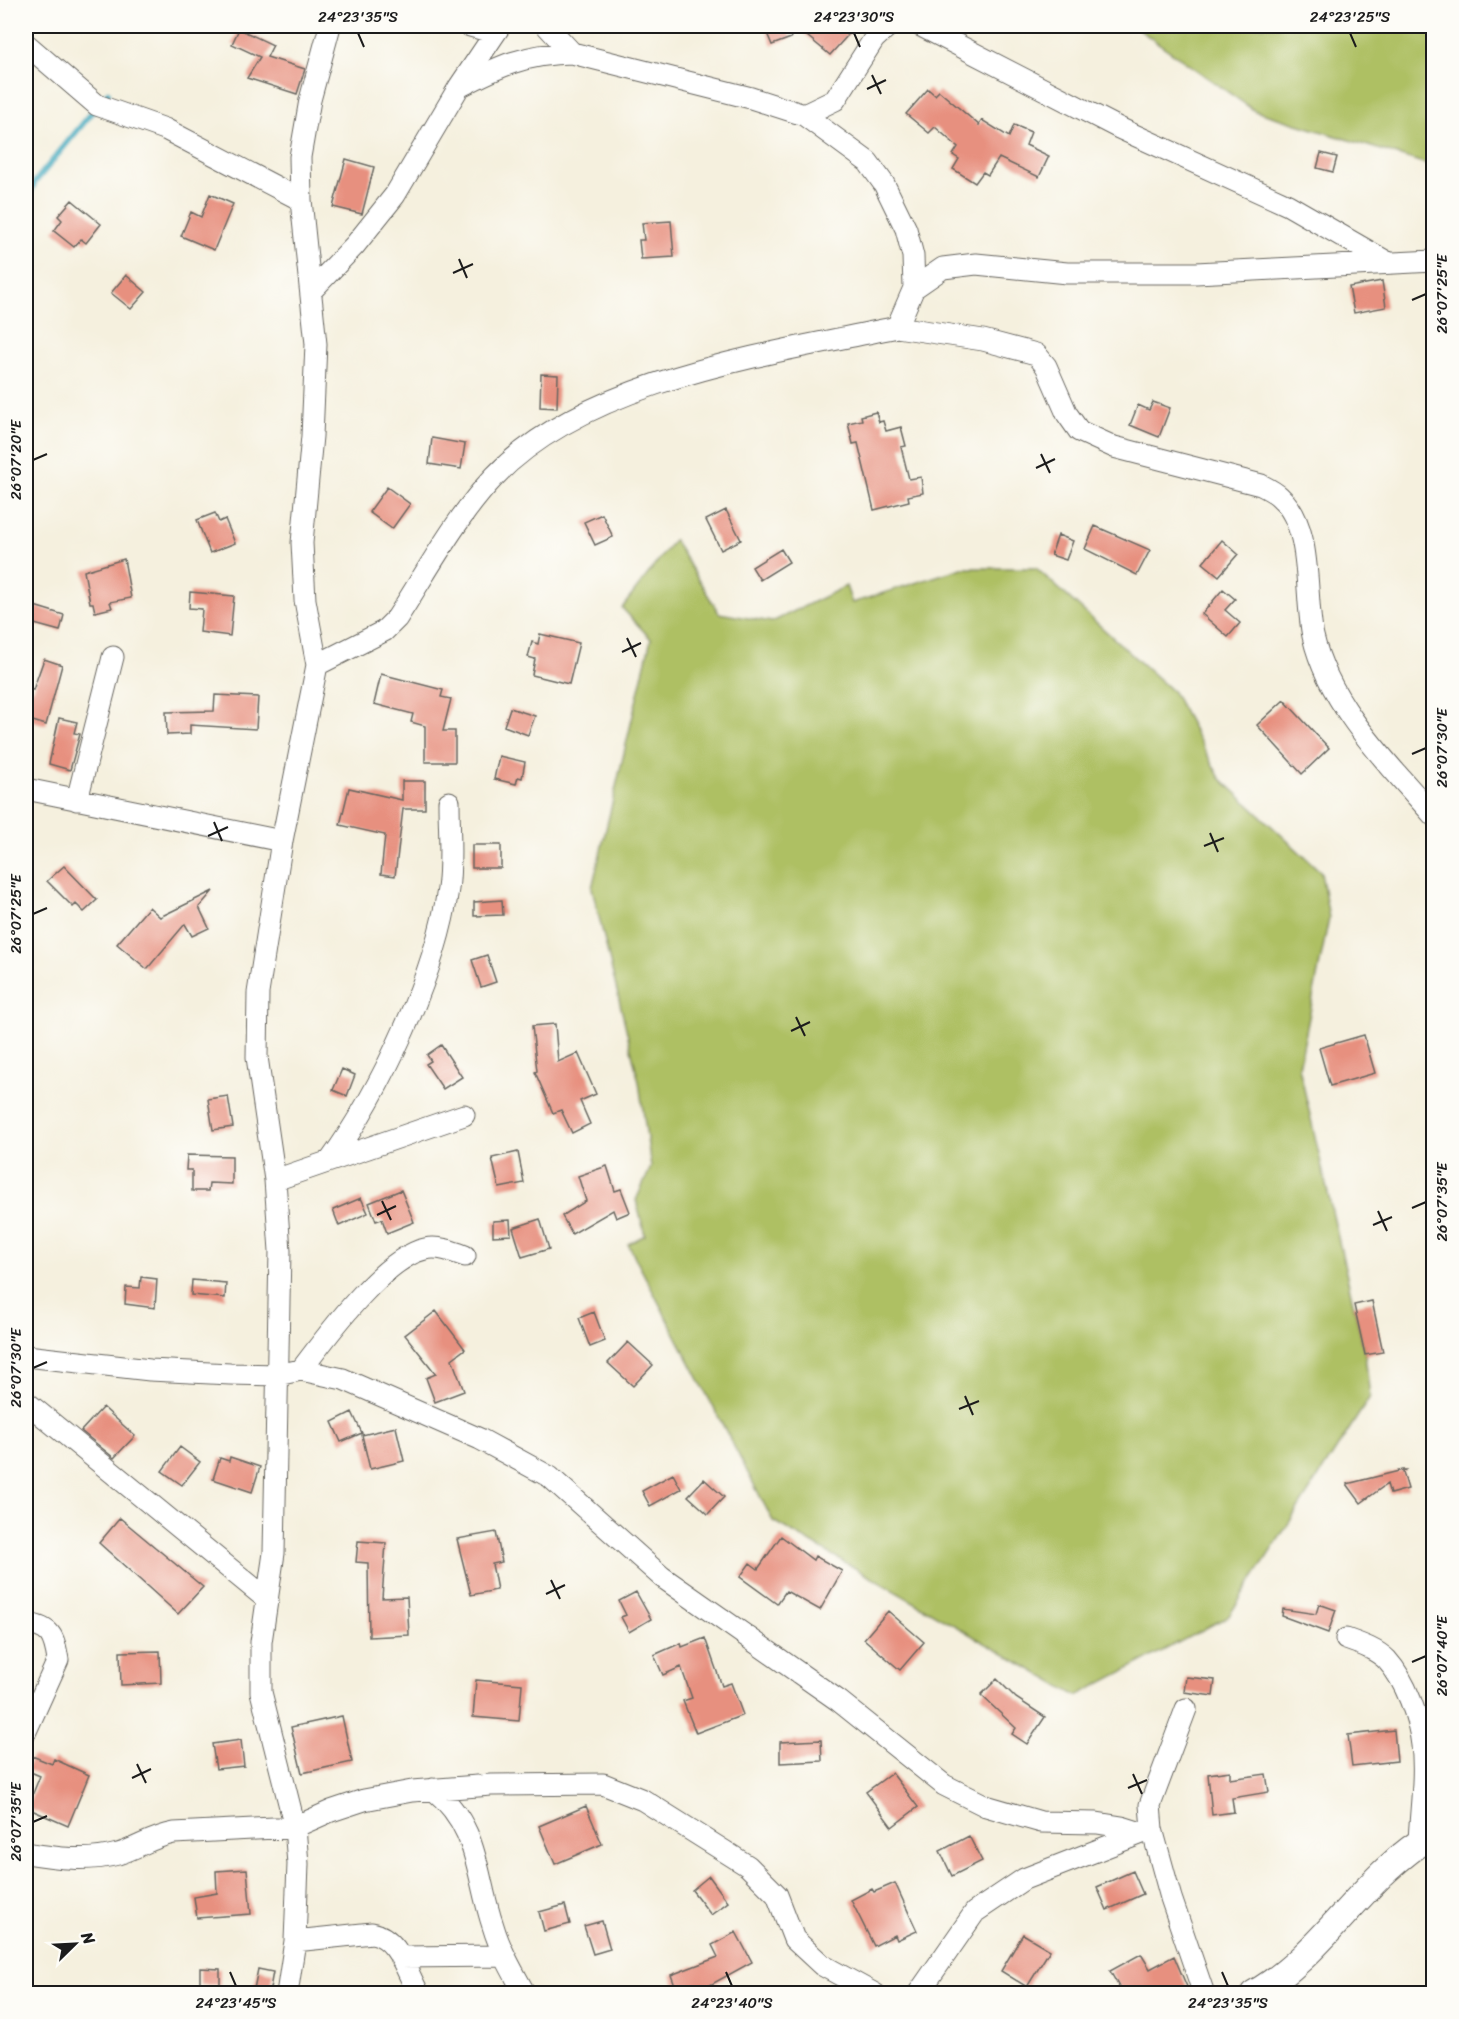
<svg xmlns="http://www.w3.org/2000/svg" width="1459" height="2019" font-family="Sriracha,sans-serif">
  <rect width="100%" height="100%" fill="#fdfcf7"/>
  <filter id="ink" filterUnits="userSpaceOnUse"><feTurbulence type="fractalNoise" baseFrequency=".0167" numOctaves="2"/><feDisplacementMap in="SourceGraphic" scale="12" xChannelSelector="R" yChannelSelector="G"/><feConvolveMatrix kernelMatrix="1 2 1 2 8 2 1 2 1" color-interpolation-filters="sRGB"/></filter>
  <filter id="wash" filterUnits="userSpaceOnUse"><feTurbulence type="fractalNoise" baseFrequency=".008" numOctaves="4" result="noise"/><feDisplacementMap in="SourceGraphic" scale="24" xChannelSelector="R" yChannelSelector="G"/><feGaussianBlur stdDeviation="1.35" result="paint"/><feColorMatrix in="noise" values="0 0 0 0 0 0 0 0 0 0 0 0 0 0 0 0 0 1.4 0 .05"/><feComposite in="paint" operator="in"/></filter>
  <g filter="url(#wash)">
    <rect width="100%" height="100%" fill="#f5f0de"/>
    <path fill="#aec063" stroke="#656e40" stroke-width="1.5" d="M 1134,26 L 1433,26 L 1433,166 L 1255,111 Z
      M 674,540 L 719,613 L 772,622 L 846,586 L 852,603 L 962,568 L 1036,568 L 1173,692 L 1220,778 L 1321,872 L 1329,918 L 1299,1067 L 1365,1355 L 1370,1397 L 1229,1616 L 1077,1696 L 773,1521 L 628,1244 L 645,1235 L 636,1200 L 651,1167 L 639,1082 L 592,888 L 651,639 L 622,608 Z"/>
    <g fill="none" stroke-linecap="round" stroke-linejoin="round">
      <path stroke="#3da8bd" stroke-width="6" d="M 26,202 L 35,182 L 108,93"/>
    </g>
    <g id="blocks">
      <path fill="#e7907f" d="M 764,26 L 786,26 L 791,38 L 772,45 Z
        M 795,26 L 856,26 L 830,55 Z
        M 239,29 L 273,45 L 267,57 L 305,69 L 297,94 L 247,78 L 260,57 L 232,44 Z
        M 928,89 L 935,95 L 939,91 L 979,125 L 982,120 L 1009,137 L 1014,125 L 1031,132 L 1026,145 L 1049,156 L 1039,177 L 999,158 L 988,175 L 983,172 L 975,183 L 953,169 L 959,159 L 953,155 L 958,147 L 935,127 L 929,133 L 906,114 Z
        M 1321,153 L 1337,157 L 1333,172 L 1317,168 Z
        M 346,159 L 374,167 L 362,214 L 333,207 Z
        M 210,194 L 233,204 L 214,250 L 181,236 L 191,212 L 201,217 Z
        M 72,200 L 101,224 L 86,243 L 81,239 L 74,247 L 54,231 L 62,220 L 58,216 Z
        M 671,221 L 674,257 L 641,259 L 639,240 L 644,240 L 642,223 Z
        M 126,275 L 146,292 L 131,309 L 111,293 Z
        M 1382,281 L 1386,307 L 1354,313 L 1349,287 Z
        M 541,374 L 558,375 L 557,408 L 540,407 Z
        M 1153,402 L 1170,408 L 1159,437 L 1130,425 L 1138,405 L 1149,410 Z
        M 876,412 L 879,422 L 883,421 L 886,431 L 901,427 L 906,446 L 901,447 L 909,479 L 921,477 L 923,493 L 908,496 L 909,501 L 874,510 L 858,443 L 853,444 L 848,423 L 862,420 L 861,416 Z
        M 432,438 L 465,444 L 461,469 L 429,464 Z
        M 387,487 L 410,504 L 392,529 L 369,512 Z
        M 726,510 L 741,540 L 721,550 L 706,520 Z
        M 215,513 L 219,522 L 225,519 L 235,543 L 210,553 L 197,520 Z
        M 602,514 L 613,537 L 595,545 L 584,522 Z
        M 1095,526 L 1150,550 L 1137,575 L 1085,549 Z
        M 1058,535 L 1073,541 L 1066,560 L 1051,555 Z
        M 1222,540 L 1238,554 L 1219,576 L 1203,563 Z
        M 781,549 L 789,562 L 760,580 L 752,567 Z
        M 124,559 L 131,598 L 110,602 L 112,608 L 95,612 L 93,603 L 90,603 L 84,571 Z
        M 1223,589 L 1235,599 L 1225,610 L 1240,623 L 1228,637 L 1202,614 Z
        M 190,592 L 234,596 L 230,636 L 200,632 L 202,609 L 189,608 Z
        M 31,605 L 64,615 L 60,631 L 27,622 Z
        M 540,634 L 579,643 L 569,684 L 532,675 L 535,659 L 528,657 L 532,642 L 538,644 Z
        M 44,659 L 62,665 L 46,725 L 26,719 L 26,688 L 33,690 Z
        M 381,674 L 443,690 L 441,697 L 451,699 L 443,731 L 455,731 L 455,762 L 425,762 L 425,726 L 411,722 L 413,714 L 374,704 Z
        M 215,695 L 258,697 L 256,729 L 190,725 L 190,734 L 167,735 L 166,712 L 214,711 Z
        M 1284,700 L 1329,748 L 1302,774 L 1257,725 Z
        M 510,708 L 535,716 L 528,735 L 504,726 Z
        M 59,718 L 77,722 L 74,733 L 80,734 L 70,770 L 49,764 Z
        M 499,756 L 525,762 L 522,778 L 518,777 L 516,784 L 494,779 Z
        M 402,781 L 425,781 L 425,809 L 403,809 L 395,876 L 381,874 L 385,835 L 340,825 L 349,788 L 402,800 Z
        M 472,845 L 501,845 L 501,868 L 472,868 Z
        M 64,866 L 97,900 L 84,912 L 76,904 L 73,907 L 47,881 Z
        M 213,891 L 199,907 L 209,928 L 192,936 L 185,924 L 147,969 L 117,944 L 149,907 L 160,917 Z
        M 502,900 L 503,915 L 474,916 L 474,902 Z
        M 487,955 L 496,982 L 481,987 L 472,960 Z
        M 555,1024 L 558,1062 L 578,1053 L 596,1094 L 580,1101 L 590,1124 L 572,1133 L 561,1110 L 553,1113 L 535,1072 L 537,1071 L 532,1026 Z
        M 1364,1035 L 1375,1073 L 1330,1086 L 1319,1048 Z
        M 441,1045 L 462,1077 L 443,1089 L 426,1064 L 431,1061 L 427,1055 Z
        M 342,1069 L 355,1075 L 347,1096 L 333,1090 Z
        M 228,1096 L 233,1127 L 213,1130 L 208,1099 Z
        M 518,1152 L 524,1183 L 499,1188 L 492,1158 Z
        M 187,1155 L 232,1156 L 232,1184 L 209,1183 L 208,1191 L 192,1191 L 192,1170 L 186,1170 Z
        M 607,1166 L 615,1191 L 621,1189 L 630,1212 L 616,1218 L 613,1210 L 572,1234 L 562,1216 L 586,1201 L 578,1176 Z
        M 401,1190 L 414,1222 L 387,1233 L 382,1219 L 376,1221 L 369,1203 Z
        M 361,1198 L 368,1213 L 339,1226 L 333,1210 Z
        M 540,1219 L 549,1249 L 522,1257 L 513,1228 Z
        M 510,1220 L 511,1235 L 493,1236 L 493,1221 Z
        M 141,1277 L 157,1279 L 155,1308 L 125,1304 L 126,1287 L 140,1288 Z
        M 192,1280 L 226,1283 L 225,1298 L 191,1295 Z
        M 1372,1301 L 1383,1352 L 1365,1355 L 1354,1305 Z
        M 436,1311 L 465,1349 L 452,1359 L 464,1391 L 435,1402 L 426,1378 L 436,1374 L 405,1335 Z
        M 594,1312 L 605,1341 L 590,1347 L 579,1318 Z
        M 628,1342 L 653,1365 L 633,1386 L 608,1363 Z
        M 103,1407 L 135,1436 L 114,1458 L 81,1431 Z
        M 352,1412 L 362,1433 L 341,1442 L 332,1422 Z
        M 396,1427 L 404,1461 L 370,1469 L 362,1435 Z
        M 180,1447 L 200,1462 L 182,1485 L 162,1471 Z
        M 230,1457 L 260,1467 L 252,1492 L 213,1479 L 220,1458 L 229,1461 Z
        M 1403,1470 L 1406,1470 L 1403,1472 L 1408,1489 L 1390,1494 L 1387,1484 L 1361,1503 L 1347,1484 Z
        M 673,1474 L 681,1489 L 650,1506 L 642,1491 Z
        M 704,1479 L 724,1497 L 708,1514 L 688,1496 Z
        M 120,1518 L 203,1587 L 178,1614 L 99,1543 Z
        M 496,1532 L 502,1562 L 492,1564 L 497,1590 L 471,1595 L 457,1539 Z
        M 781,1536 L 813,1560 L 815,1556 L 842,1571 L 820,1610 L 786,1591 L 777,1604 L 740,1577 L 750,1563 L 758,1569 Z
        M 358,1541 L 386,1543 L 382,1598 L 407,1597 L 409,1635 L 369,1637 L 368,1563 L 356,1562 Z
        M 636,1592 L 651,1619 L 629,1632 L 621,1617 L 626,1615 L 619,1601 Z
        M 1319,1604 L 1336,1610 L 1328,1633 L 1282,1616 L 1283,1609 L 1316,1614 Z
        M 888,1611 L 924,1642 L 900,1670 L 864,1639 Z
        M 705,1638 L 722,1686 L 731,1683 L 743,1715 L 696,1733 L 683,1701 L 692,1698 L 681,1667 L 663,1675 L 654,1655 L 681,1643 L 682,1647 Z
        M 160,1651 L 161,1683 L 121,1685 L 120,1652 Z
        M 1186,1677 L 1215,1680 L 1213,1696 L 1184,1692 Z
        M 997,1679 L 1016,1698 L 1045,1717 L 1027,1744 L 1012,1734 L 1016,1728 L 981,1695 Z
        M 476,1680 L 522,1684 L 519,1721 L 473,1717 Z
        M 342,1716 L 352,1762 L 302,1773 L 291,1727 Z
        M 1394,1730 L 1397,1761 L 1352,1766 L 1348,1735 Z
        M 241,1740 L 244,1766 L 216,1769 L 212,1744 Z
        M 821,1740 L 822,1761 L 780,1763 L 780,1742 Z
        M 32,1756 L 52,1764 L 54,1759 L 89,1775 L 68,1826 L 27,1808 L 40,1776 L 26,1770 Z
        M 1230,1771 L 1230,1779 L 1266,1774 L 1269,1792 L 1232,1798 L 1234,1812 L 1212,1815 L 1208,1774 Z
        M 892,1773 L 918,1807 L 892,1827 L 866,1792 Z
        M 586,1806 L 602,1844 L 555,1864 L 539,1826 Z
        M 969,1836 L 982,1861 L 952,1876 L 940,1851 Z
        M 247,1869 L 251,1914 L 197,1918 L 194,1897 L 217,1893 L 216,1871 Z
        M 1133,1871 L 1143,1894 L 1107,1910 L 1097,1887 Z
        M 709,1876 L 728,1902 L 711,1915 L 692,1890 Z
        M 895,1883 L 917,1931 L 897,1940 L 895,1935 L 874,1946 L 851,1900 L 872,1889 L 874,1892 Z
        M 565,1905 L 570,1924 L 544,1931 L 539,1912 Z
        M 602,1921 L 610,1949 L 593,1954 L 584,1926 Z
        M 736,1932 L 752,1962 L 710,1985 L 712,1990 L 703,1994 L 678,1994 L 671,1975 L 718,1957 L 712,1945 Z
        M 1023,1934 L 1050,1950 L 1027,1987 L 1001,1971 Z
        M 1141,1954 L 1150,1969 L 1174,1956 L 1190,1994 L 1123,1994 L 1110,1971 Z
        M 200,1968 L 220,1969 L 220,1985 L 200,1985 Z
        M 258,1969 L 273,1972 L 269,1994 L 253,1994 Z"/>
    </g>
  </g>
  <g filter="url(#ink)">
    <use href="#blocks" fill-opacity="0" stroke="#686660" stroke-width="1.5"/>
    <g fill="none" stroke-linecap="round" stroke-linejoin="round">
      <g stroke="#686660" stroke-width="23">
        <path id="minor" d="M 470,26 L 495,33
          M 547,26 L 572,53
          M 921,26 L 1119,128 L 1288,205 L 1387,262
          M 26,44 L 97,105 L 165,129 L 301,200
          M 804,115 L 835,100 L 874,39 L 888,26
          M 914,288 L 943,268 L 976,264 L 1067,273 L 1196,273 L 1434,261
          M 312,290 L 355,245 L 395,195 L 459,87 L 500,26
          M 897,327 L 983,340 L 1036,354 L 1046,366 L 1067,414 L 1079,431 L 1114,447 L 1261,485 C 1267,488 1275,492 1280,497 C 1314,528 1304,594 1313,636 C 1329,706 1388,763 1434,816
          M 317,665 L 384,631 L 397,618 C 428,570 456,517 495,476 C 588,379 770,354 897,327 L 914,288 L 913,256 L 906,229 L 884,184 L 868,162 L 804,115 L 751,98 L 572,53 C 525,54 499,66 459,87
          M 26,789 L 282,841
          M 77,800 L 113,657
          M 330,1161 C 381,1091 436,974 448,889 C 452,861 449,831 449,802
          M 275,1180 L 464,1115
          M 26,1356 L 150,1370 L 230,1374 L 277,1375 L 301,1370 L 343,1379 L 480,1439 L 550,1477 L 662,1577 L 839,1701 L 944,1785 L 986,1806 L 1041,1822 L 1097,1823 L 1122,1827 L 1141,1833
          M 301,1370 C 327,1336 383,1258 425,1249 C 438,1246 452,1251 465,1256
          M 26,1402 L 268,1600
          M 26,1624 C 51,1627 54,1636 58,1660 L 26,1731
          M 1346,1639 C 1360,1644 1376,1649 1387,1660 C 1406,1681 1419,1718 1422,1745 C 1426,1776 1420,1811 1419,1843
          M 1186,1709 L 1150,1805 L 1152,1829 L 1171,1898 L 1204,1994
          M 433,1789 C 480,1828 475,1873 493,1926 C 500,1950 513,1972 525,1994
          M 26,1853 C 56,1858 88,1862 118,1854 C 138,1848 152,1837 174,1833 L 295,1827 L 331,1811 L 364,1800 L 412,1791 L 491,1785 L 603,1784 L 643,1800 L 748,1866 L 777,1895 L 794,1939 L 822,1965 L 875,1994
          M 295,1941 L 372,1933 C 399,1938 406,1972 419,1994
          M 400,1957 L 504,1956
          M 287,1994 L 295,1941 L 298,1864 L 295,1827 L 261,1692 L 261,1642 L 274,1553 L 280,1251 L 275,1180 L 257,1057 L 258,993 L 282,841 L 317,665 L 305,600 L 302,543 L 312,436 L 316,344 L 301,200 L 300,157 L 310,100 L 330,26
          M 918,1994 L 975,1912 L 1024,1879 L 1147,1831"/>
      </g>
      <g stroke="#686660" stroke-width="29">
        <path id="tertiary" d="M 1254,1994 C 1325,1954 1363,1874 1434,1834"/>
      </g>
      <use href="#minor" stroke="#fff" stroke-width="21"/>
      <use href="#tertiary" stroke="#fff" stroke-width="27"/>
    </g>
  </g>
  <path fill="none" stroke="#1c1c1c" stroke-width="2" d="M 358,33 L 364,47M 854,33 L 860,47M 1350,33 L 1356,47M 872,75 L 881,94M 867,89 L 886,80M 459,259 L 467,278M 453,273 L 473,264M 1412,300 L 1426,294M 1041,454 L 1050,473M 33,460 L 47,454M 1036,468 L 1055,459M 627,638 L 636,657M 622,652 L 641,643M 1412,754 L 1426,748M 214,822 L 222,841M 1210,833 L 1218,852M 208,836 L 228,827M 1204,846 L 1224,838M 33,914 L 47,908M 796,1017 L 805,1036M 791,1031 L 810,1022M 382,1201 L 391,1220M 1412,1208 L 1426,1202M 1378,1211 L 1387,1231M 377,1215 L 396,1206M 1373,1225 L 1392,1217M 33,1368 L 47,1362M 965,1396 L 973,1415M 959,1409 L 979,1401M 551,1580 L 560,1599M 546,1594 L 565,1585M 1412,1662 L 1426,1656M 137,1764 L 146,1783M 1133,1774 L 1142,1794M 132,1778 L 151,1769M 1128,1788 L 1147,1780M 33,1822 L 47,1816M 230,1972 L 236,1986M 726,1972 L 732,1986M 1222,1972 L 1228,1986"/>
  <rect width="1459" height="2019" fill="none" stroke="#fdfcf7" stroke-width="66"/>
  <g transform="translate(75 1944) rotate(66)" stroke="#fdfcf7" stroke-width="4.5" paint-order="stroke">
  <path d="M0-4.5L10 22L0 15L-10 22Z" fill="#1c1c1c"/>
  <text y="-9" font-size="16" font-weight="bold" text-anchor="middle" fill="#1c1c1c">N</text>
  </g>
  <rect x="33" y="33" width="1393" height="1953" fill="none" stroke="#1c1c1c" stroke-width="2"/>
  <g font-size="15" text-anchor="middle" fill="#1c1c1c">
    <text x="358" y="22">24°23'35"S</text>
    <text x="854" y="22">24°23'30"S</text>
    <text x="1350" y="22">24°23'25"S</text>
    <text transform="translate(1442 294) rotate(-90)" y="5">26°07'25"E</text>
    <text transform="translate(16 460) rotate(-90)" y="5">26°07'20"E</text>
    <text transform="translate(1442 748) rotate(-90)" y="5">26°07'30"E</text>
    <text transform="translate(16 914) rotate(-90)" y="5">26°07'25"E</text>
    <text transform="translate(1442 1202) rotate(-90)" y="5">26°07'35"E</text>
    <text transform="translate(16 1368) rotate(-90)" y="5">26°07'30"E</text>
    <text transform="translate(1442 1656) rotate(-90)" y="5">26°07'40"E</text>
    <text transform="translate(16 1822) rotate(-90)" y="5">26°07'35"E</text>
    <text x="236" y="2008">24°23'45"S</text>
    <text x="732" y="2008">24°23'40"S</text>
    <text x="1228" y="2008">24°23'35"S</text>
  </g>
</svg>
